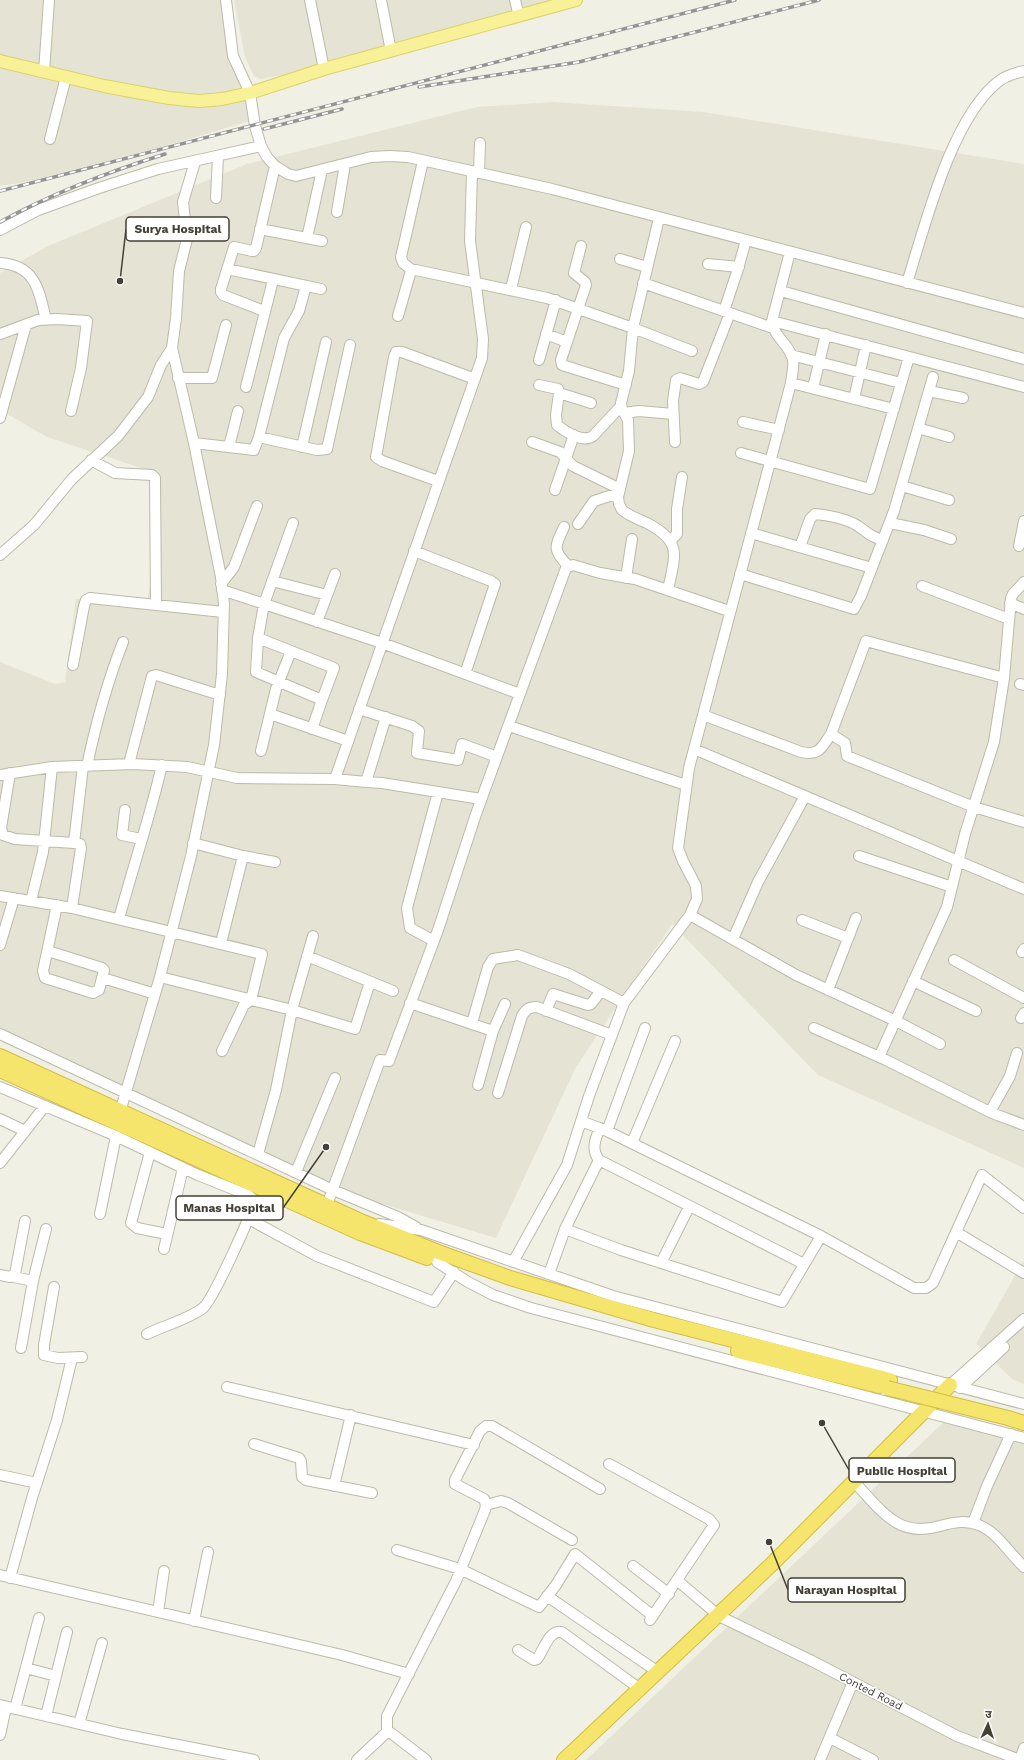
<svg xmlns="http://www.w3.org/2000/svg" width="1024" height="1760" font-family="'Work Sans','Noto Sans Devanagari',sans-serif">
  <rect width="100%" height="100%" fill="#f1f0e5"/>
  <path fill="#e5e3d3" d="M 0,0 L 229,0 L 241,86 L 240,89 L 208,96 L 157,93 L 0,57 Z
    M 234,0 L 555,0 L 282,75 L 261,79 L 254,76 L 245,57 Z
    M 0,64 L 134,97 L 247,98 L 253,120 L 165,146 L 26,182 L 0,186 Z
    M 553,102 L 703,112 L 1024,164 L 1024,1168 L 818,1075 L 672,924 L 576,1067 L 496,1238 L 336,1190 L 0,1031 L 0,662 L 55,684 L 65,682 L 76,599 L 146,605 L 159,544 L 155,496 L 144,469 L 47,437 L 0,410 L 0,273 L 48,246 L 247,164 L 477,107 Z
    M 1024,1260 L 1024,1384 L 1012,1379 L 976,1344 Z
    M 944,1422 L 1024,1442 L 1024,1760 L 586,1760 Z"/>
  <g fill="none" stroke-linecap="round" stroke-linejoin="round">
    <g stroke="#bcbaa8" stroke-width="12">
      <path id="minor" d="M 226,0 L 233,56 L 250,93 L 255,126 L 261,146 L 267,157 L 275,166 L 288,174 L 296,176 L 371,157 L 390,156 L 408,157 L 552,189 L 1024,313
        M 310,0 L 324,69
        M 381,0 L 391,51
        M 515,0 L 519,16
        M 44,72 L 49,0
        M 50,139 L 66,77
        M 479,173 L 480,143
        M 216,198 L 218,156
        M 337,212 L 345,164
        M 659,218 L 633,328 L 629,371 L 621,403 L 622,409 L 628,420 L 629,451 L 618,497 L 619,504 L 622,510 C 629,516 638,519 647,523 C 683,542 675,555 668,590
        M 260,229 L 322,241
        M 0,230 L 38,210 L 99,188 L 158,169 L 261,146
        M 307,238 L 322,170
        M 581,246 L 574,273 L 585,282 L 586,285 L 561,360 L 562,365 L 626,385
        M 620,259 L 647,267
        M 0,263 C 36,265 39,291 46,320
        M 708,264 L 739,267
        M 227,269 L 321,289
        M 412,270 L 403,263 L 401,257 L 423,161
        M 643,283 L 773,328
        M 907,283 C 925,226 951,118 999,81 C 1006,76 1015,73 1024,71
        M 511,289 L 526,227
        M 781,291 L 1024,359
        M 264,311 L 223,295 L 221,292 L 221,289 L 234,247 L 252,251 L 254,251 L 256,248 L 275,166
        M 724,311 L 738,269 L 746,240
        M 398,316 L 410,274 L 412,270 L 416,270 L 547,298 L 633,328 L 692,351
        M 772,321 L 1024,387
        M 0,334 L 38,320 L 57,319 L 87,321 L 81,368 L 71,411
        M 546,334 L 567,342
        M 791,355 L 901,383
        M 539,360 L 556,300
        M 178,378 L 212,378 L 226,325
        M 791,383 L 894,409
        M 539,385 L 558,389 L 559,393 L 556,415 L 557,425 C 566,432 583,443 593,436 L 621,406
        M 246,387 L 273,280
        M 813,388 L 826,334
        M 929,391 L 963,398
        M 559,393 L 591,403
        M 854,399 L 866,345
        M 624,413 L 639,411 L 673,414
        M 0,418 L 26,325
        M 743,422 L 779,430
        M 918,428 L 949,437
        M 259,437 L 317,450 L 327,449 L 350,345
        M 532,442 L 560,452 L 573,466 L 620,489
        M 675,442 L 673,401 L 676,380 L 680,378 L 699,384 L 703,382 L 730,313
        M 194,443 L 254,450 L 259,437 L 284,338 L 299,311 L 306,286
        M 229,447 L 238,411
        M 302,447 L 326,342
        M 741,453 L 870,489 L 909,357
        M 91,460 L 115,473 L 152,475 L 155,478 L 156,605
        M 438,481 L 382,461 L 376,457 L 394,357 L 396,352 L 402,352 L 475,379
        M 902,486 L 949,500
        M 555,490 L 574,435
        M 890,523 L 924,530 L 951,539
        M 578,524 L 594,501 L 619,493
        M 564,527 C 555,547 552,549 568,566
        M 751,533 L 872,568
        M 671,540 L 677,534 L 677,509 L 682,477
        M 1019,546 L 1024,521
        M 800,547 L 810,519 L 815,514 C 828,515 848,519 858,526 C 870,534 869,536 883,540
        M 414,551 L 491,581 L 495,584 L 465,674
        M 0,555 L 34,525 L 72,479 L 118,436 L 148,397 L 161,365 L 172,348
        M 740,574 L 854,609 L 861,596 L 894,511 L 933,377
        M 626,578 L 632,539
        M 272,581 L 327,595
        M 221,584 L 234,567 L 257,506
        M 922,586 L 1009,619
        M 222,590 L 382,643 L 520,694
        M 1010,603 L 1024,609
        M 317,622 L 335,574
        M 258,638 L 256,672 L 322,700 L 334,668 L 258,638 L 264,604 L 293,523
        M 73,665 L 84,606 L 86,600 L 90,598 L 223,612
        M 1020,684 L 1024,685
        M 359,709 L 412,726 L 419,731 L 417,753 L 458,760 L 462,744 L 497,757
        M 270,714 L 348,741
        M 703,715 L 801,752 C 820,756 821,748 831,734 L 845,743 L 847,756 L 974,807 L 1024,822
        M 386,717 L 366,782 L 382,783 L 481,799
        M 509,726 L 686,785
        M 312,729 L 322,700
        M 831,734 L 866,641 L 1004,678
        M 694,749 L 1024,889
        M 261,751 L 276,689 L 291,651
        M 129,764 L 152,676 L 156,675 L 220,695
        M 87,766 C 96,723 107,683 123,642
        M 10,773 L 1,828 L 3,835 L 15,839 L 74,843 L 80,844 L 81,848 L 72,908
        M 0,775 L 52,767 L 133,764 L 187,767 L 237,778 L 335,779 L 482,358 L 483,339 L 470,241 L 472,172
        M 335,779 L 366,782
        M 125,810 L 122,835 L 141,839
        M 74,843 L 83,766
        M 193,843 L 243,856 L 275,862
        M 859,856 L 952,887
        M 0,896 L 72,908 L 262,954 L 251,1000 L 244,1005 L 222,1051
        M 31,901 L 43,852 L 52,767
        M 690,915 L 796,975 L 896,1021 L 940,1044
        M 119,919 C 133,867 150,817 162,765
        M 802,920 L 848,938
        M 733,939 L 758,882 L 805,796
        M 434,941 L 410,928 L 407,908 L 438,792
        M 221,943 L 243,856
        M 0,945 L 14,898
        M 48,951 L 102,968 L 104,970 L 99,990 L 93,993 L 45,978 L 43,971 L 57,905
        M 1022,952 L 1024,949
        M 307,956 L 393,991
        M 954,960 L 1024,998
        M 160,977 L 292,1010 L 355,1029 L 370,982
        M 103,978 L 155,994
        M 913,981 L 976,1011
        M 828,990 L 856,918
        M 410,1003 L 493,1031
        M 546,1011 L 553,994 L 588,1005 L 591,1004 L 601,991
        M 1021,1018 L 1024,1013
        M 472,1023 L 488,967 L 493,959 L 518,955 L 569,974 L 624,1003
        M 814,1028 L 886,1060 L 992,1113 L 1024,1125
        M 0,1034 L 333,1190 L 398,1217 L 416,1227
        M 879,1057 L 947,907 L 965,834 L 994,742 L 1004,678 L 1011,598 L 1013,594 L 1024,582
        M 478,1085 L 493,1031 L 505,1004
        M 0,1087 L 116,1136 L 198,1175 L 248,1195 L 254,1200 C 254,1211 212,1301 203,1308 C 189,1319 163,1326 147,1334
        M 498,1093 L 522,1016 C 526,1009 529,1007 537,1007 L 612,1035
        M 120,1112 L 160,977 L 191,856 L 214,745 L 222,674 L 224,604 L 221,577 L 194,443 L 172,348 L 176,318 L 179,271 L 187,239 L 183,202 L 195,162
        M 990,1112 L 1010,1076 L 1017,1053
        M 0,1119 L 25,1131
        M 581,1121 L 607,1131 L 821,1236 L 914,1288 L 926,1288 L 933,1283 L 956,1232
        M 607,1131 L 645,1028
        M 632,1143 L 675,1041
        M 150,1152 L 131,1223 L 137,1228 L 167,1234
        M 258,1154 L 276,1090 L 292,1010 L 313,936
        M 599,1160 C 591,1150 595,1139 600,1128
        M 0,1163 L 45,1106
        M 296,1172 L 335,1078
        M 327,1205 L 380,1060 L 389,1061 L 438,930 L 476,814 L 566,568 L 573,565 L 600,573 L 635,579 L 729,611
        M 1024,1208 L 982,1175 L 956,1232 L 1024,1273
        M 100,1214 L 116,1136
        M 247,1218 L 317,1256 L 434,1302 L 454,1272
        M 379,1224 L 421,1230 L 613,1296 L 1024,1404
        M 565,1229 L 621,1250 L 782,1302 L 821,1236
        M 164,1249 L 183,1168
        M 437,1262 L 468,1282 L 493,1295 L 531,1308 L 1024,1438
        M 513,1262 L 567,1165 L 589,1096 L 624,1003 L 690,915 L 697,899 L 696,886 L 683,861 L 678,848 L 689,768 L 791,383 C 792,375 794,367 793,360 C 790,344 773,337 772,321 L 790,252
        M 661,1263 L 689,1207
        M 549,1274 L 565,1229 L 599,1160 L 804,1264
        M 0,1275 L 10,1277 L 15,1274 L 25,1221
        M 14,1277 L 33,1281
        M 54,1287 L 44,1345 L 44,1355 L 58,1358 L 82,1357
        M 21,1348 L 33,1281 L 46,1229
        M 950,1385 L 1024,1319
        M 227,1387 L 474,1445
        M 960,1388 L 1004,1347
        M 254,1444 L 299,1458 L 301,1461 L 302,1477 L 306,1480 L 372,1493
        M 609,1464 L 709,1519 L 714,1525 L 650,1620
        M 0,1475 L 37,1483
        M 334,1486 L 351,1415
        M 858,1486 C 883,1513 900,1538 940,1526 C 954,1522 966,1520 979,1525 C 998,1533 1009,1553 1024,1567
        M 486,1505 L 501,1501 L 508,1503 L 572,1540
        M 973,1523 L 987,1486 L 1011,1434
        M 397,1550 L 460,1569 L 539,1607 L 556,1585 L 575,1554 L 653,1616
        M 633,1566 L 669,1594
        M 0,1575 L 342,1655 L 409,1674
        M 10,1578 L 32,1498 L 57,1420 L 72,1358
        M 678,1581 L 718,1615
        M 547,1596 L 658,1672
        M 158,1612 L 164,1571
        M 723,1618 L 812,1661 L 957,1736 L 1020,1760
        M 194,1621 L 208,1552
        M 518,1650 L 534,1660 L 537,1659 C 544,1650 549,1629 562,1632 L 640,1689
        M 26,1668 L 56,1676
        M 0,1705 L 122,1734 L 254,1760
        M 15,1709 L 39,1618
        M 46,1716 L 67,1632
        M 79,1724 L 102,1643
        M 387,1732 L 387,1716 L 456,1581 L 485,1510 L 486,1505 L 484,1499 L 455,1484 L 455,1480 L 480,1431 L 486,1426 L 492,1426 L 600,1489
        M 0,1735 L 6,1707
        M 830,1738 L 873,1760
        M 357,1760 L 387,1732 L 391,1733 L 426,1760
        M 820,1760 L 853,1682
        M 1020,1760 L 1024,1748"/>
    </g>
    <g stroke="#dcd268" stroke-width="14">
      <path id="major" d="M 0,61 L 104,86 L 169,98 L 199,101 L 222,99 L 250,93 L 324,69 L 576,0"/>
    </g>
    <g stroke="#d3bd3d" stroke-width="16">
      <path id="highway" d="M 0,1056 L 363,1222 L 441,1253 L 510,1278 L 654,1320 L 890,1380
        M 0,1070 L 360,1233 L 427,1258
        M 738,1351 L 879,1386
        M 1008,1418 L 1024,1423
        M 564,1760 L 772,1564 L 950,1385"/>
    </g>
    <use href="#minor" stroke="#fff" stroke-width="10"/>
    <use href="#major" stroke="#f8f197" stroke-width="12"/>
    <use href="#highway" stroke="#f5e56c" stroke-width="14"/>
    <g stroke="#949494" stroke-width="3.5">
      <path id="rail" d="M 419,87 L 579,62 L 819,0
        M 264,129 L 342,109
        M 0,191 L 735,0
        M 0,222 C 53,193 108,172 165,154"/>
    </g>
    <use href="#rail" stroke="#fff" stroke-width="2" stroke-dasharray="6" stroke-linecap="butt"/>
    <g stroke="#d3bd3d" stroke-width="16" stroke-linecap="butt">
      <path id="highway-bridge" d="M 887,1388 L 1008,1418"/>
    </g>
    <use href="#highway-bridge" stroke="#f5e56c" stroke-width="14"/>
  </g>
  <g text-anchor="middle" stroke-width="3.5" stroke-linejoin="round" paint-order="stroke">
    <g font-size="11" fill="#434135" stroke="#fff">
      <text transform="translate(871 1691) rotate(27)" y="4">Conted Road</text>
    </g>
  </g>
  <path fill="none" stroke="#434135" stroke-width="1.5" d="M120 281L126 229M326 1147L283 1208M822 1423L849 1470M769 1542L788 1590"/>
  <g fill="#434135" stroke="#fff" stroke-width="1.5">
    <circle cx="120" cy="281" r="4"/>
    <circle cx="326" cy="1147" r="4"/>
    <circle cx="822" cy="1423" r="4"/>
    <circle cx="769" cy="1542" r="4"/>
  </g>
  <g fill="#fff" stroke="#434135" stroke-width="1.5">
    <rect x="126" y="217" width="103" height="24" rx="4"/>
    <rect x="176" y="1196" width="107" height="24" rx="4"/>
    <rect x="849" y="1458" width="106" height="24" rx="4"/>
    <rect x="788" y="1578" width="117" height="24" rx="4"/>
  </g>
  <g font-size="12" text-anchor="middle" font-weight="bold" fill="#434135">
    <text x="178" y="233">Surya Hospital</text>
    <text x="229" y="1212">Manas Hospital</text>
    <text x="902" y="1475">Public Hospital</text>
    <text x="846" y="1594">Narayan Hospital</text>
  </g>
  <g transform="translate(988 1724) rotate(3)" stroke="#ffffff" stroke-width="3" paint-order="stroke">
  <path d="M0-3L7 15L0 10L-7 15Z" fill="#434135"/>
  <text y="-6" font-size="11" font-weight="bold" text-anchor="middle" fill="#434135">उ</text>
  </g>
</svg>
